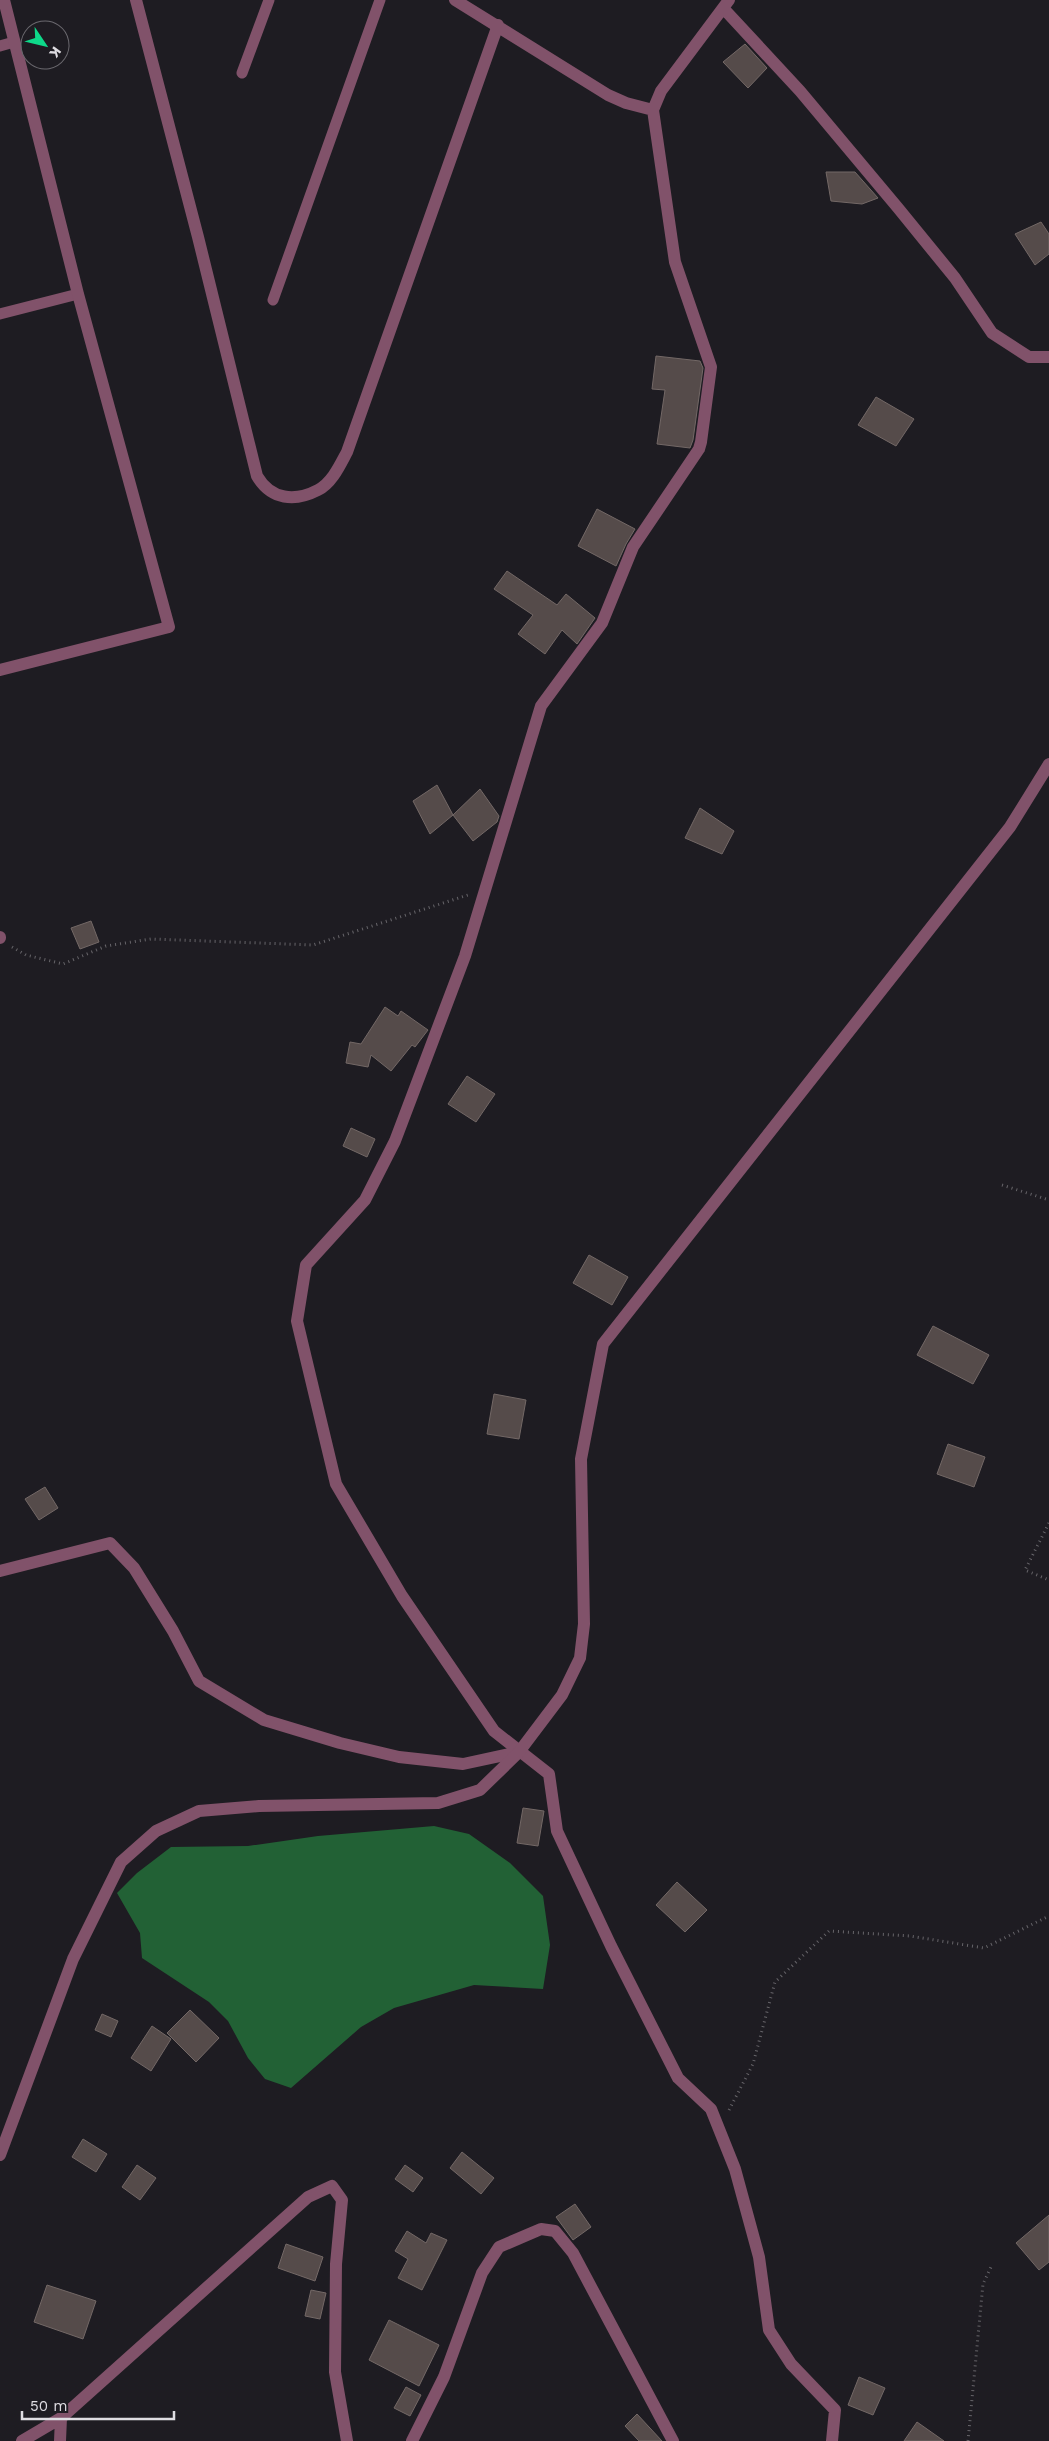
<svg xmlns="http://www.w3.org/2000/svg" width="1049" height="2441" font-family="'Work Sans',sans-serif">
  <rect width="100%" height="100%" fill="#1e1c22"/>
  <path fill="#226135" d="M 434,1826 L 469,1834 L 510,1863 L 543,1896 L 550,1945 L 543,1989 L 474,1985 L 394,2008 L 361,2027 L 291,2088 L 265,2079 L 248,2058 L 228,2021 L 209,2002 L 142,1958 L 140,1933 L 117,1893 L 137,1873 L 171,1847 L 248,1846 L 318,1836 Z"/>
  <path fill="#554b4a" stroke="#736866" d="M 745,44 L 767,68 L 748,88 L 723,62 Z
    M 826,172 L 855,172 L 878,198 L 862,204 L 831,201 Z
    M 1041,222 L 1049,234 L 1049,254 L 1035,265 L 1015,234 Z
    M 656,356 L 700,361 L 703,368 L 693,440 L 690,448 L 657,444 L 665,390 L 652,389 Z
    M 876,397 L 914,419 L 896,446 L 858,425 Z
    M 597,509 L 635,529 L 626,544 L 616,566 L 578,546 Z
    M 507,571 L 557,605 L 566,594 L 595,618 L 577,644 L 562,630 L 545,654 L 518,634 L 533,615 L 494,589 Z
    M 437,785 L 453,815 L 430,834 L 413,801 Z
    M 480,789 L 499,816 L 497,822 L 473,841 L 453,815 Z
    M 700,808 L 734,831 L 722,854 L 685,838 Z
    M 91,921 L 99,942 L 80,949 L 71,928 Z
    M 385,1007 L 398,1016 L 401,1011 L 428,1030 L 415,1047 L 412,1045 L 391,1071 L 371,1055 L 368,1067 L 346,1063 L 350,1042 L 361,1044 Z
    M 467,1076 L 495,1094 L 476,1122 L 448,1104 Z
    M 351,1128 L 375,1139 L 367,1157 L 343,1146 Z
    M 589,1255 L 628,1277 L 612,1305 L 573,1283 Z
    M 933,1326 L 989,1355 L 973,1384 L 917,1355 Z
    M 494,1394 L 526,1400 L 519,1439 L 487,1434 Z
    M 948,1444 L 985,1457 L 974,1487 L 937,1474 Z
    M 45,1487 L 58,1508 L 39,1520 L 25,1499 Z
    M 523,1808 L 544,1811 L 538,1846 L 517,1843 Z
    M 677,1882 L 707,1910 L 685,1932 L 656,1905 Z
    M 190,2010 L 219,2038 L 196,2062 L 167,2033 Z
    M 102,2014 L 118,2021 L 111,2037 L 95,2030 Z
    M 152,2026 L 171,2039 L 151,2071 L 131,2058 Z
    M 83,2139 L 107,2154 L 96,2172 L 72,2157 Z
    M 462,2152 L 494,2178 L 481,2194 L 450,2168 Z
    M 137,2165 L 156,2178 L 140,2200 L 122,2187 Z
    M 405,2165 L 423,2178 L 413,2192 L 395,2179 Z
    M 575,2204 L 591,2227 L 573,2240 L 556,2217 Z
    M 1049,2215 L 1049,2262 L 1039,2270 L 1016,2243 Z
    M 407,2231 L 426,2243 L 431,2233 L 447,2240 L 422,2290 L 398,2278 L 408,2259 L 395,2251 Z
    M 286,2244 L 323,2257 L 315,2281 L 278,2268 Z
    M 47,2285 L 96,2301 L 83,2339 L 34,2322 Z
    M 311,2290 L 326,2293 L 320,2319 L 305,2316 Z
    M 389,2320 L 439,2345 L 419,2386 L 369,2360 Z
    M 859,2377 L 885,2388 L 873,2415 L 848,2405 Z
    M 406,2387 L 421,2395 L 410,2416 L 394,2408 Z
    M 637,2414 L 662,2441 L 639,2441 L 625,2426 Z
    M 917,2422 L 944,2441 L 904,2441 Z"/>
  <g fill="none" stroke-linecap="round" stroke-linejoin="round">
    <path stroke="#67656a" stroke-width="3" stroke-dasharray="1 4" stroke-linecap="butt" d="M 12,947 L 26,955 L 63,964 L 106,946 L 151,939 L 313,945 L 468,895
      M 1002,1185 L 1049,1200
      M 1049,1523 L 1025,1570 L 1049,1580
      M 729,2110 L 753,2064 L 775,1982 L 829,1931 L 910,1936 L 984,1948 L 1049,1916
      M 968,2441 L 983,2284 L 992,2265"/>
    <path stroke="#81526a" stroke-width="11" d="M 0,46 L 14,42
      M 242,73 L 269,0
      M 273,300 L 380,0
      M 0,314 L 78,294"/>
    <path stroke="#81526a" stroke-width="12" d="M 136,0 L 198,237 L 257,476 C 271,500 295,502 318,490 C 332,483 340,465 347,452 L 498,25
      M 455,0 L 608,95 L 626,103 L 653,110
      M 729,0 L 661,91 L 653,110 L 675,262 L 711,367 L 701,442 L 699,449 L 633,547 L 602,623 L 541,706 L 465,956 L 395,1141 L 365,1200 L 306,1265 L 297,1321 L 336,1484 L 402,1596 L 494,1731 L 549,1774 L 557,1831 L 611,1946 L 678,2078 L 711,2109 L 735,2169 L 759,2257 L 769,2330 L 791,2364 L 835,2410 L 832,2441
      M 724,9 L 800,91 L 898,208 L 955,278 L 992,333 L 1029,357 L 1049,357
      M 0,670 L 169,627 L 78,294 L 4,0
      M 0,937 L 0,938
      M 0,1571 L 110,1543 L 134,1568 L 173,1631 L 199,1681 L 264,1720 L 340,1743 L 399,1757 L 463,1764 L 519,1752
      M 22,2441 L 61,2418 L 308,2197 L 332,2186 L 342,2200 L 336,2264 L 335,2372 L 347,2441
      M 60,2441 L 61,2418
      M 412,2441 L 444,2377 L 482,2273 L 499,2247 L 541,2229 L 555,2231 L 573,2253 L 673,2441"/>
    <path stroke="#81526a" stroke-width="12" d="M 0,2155 L 73,1959 L 121,1862 L 156,1831 L 199,1811 L 259,1806 L 438,1803 L 480,1790 L 519,1752 L 562,1695 L 580,1658 L 584,1624 L 581,1459 L 603,1344 L 1010,827 L 1049,764"/>
  </g>
  <g transform="translate(45 45) rotate(125)"><circle r="24" fill="#1e1c22" stroke="#6b696f"/>
  <path d="M0-4L9 19L0 12L-9 19Z" fill="#0ed98a"/>
  <text y="-8" font-size="14" font-weight="bold" text-anchor="middle" fill="#dfdde2">K</text>
  </g>
  <path d="M22 2411v8h152v-8" fill="none" stroke="#dfdde2" stroke-width="2.5"/>
  <text x="30" y="2411" font-size="15" fill="#dfdde2" stroke="#1e1c22" stroke-width="4" paint-order="stroke">50 m</text>
</svg>
